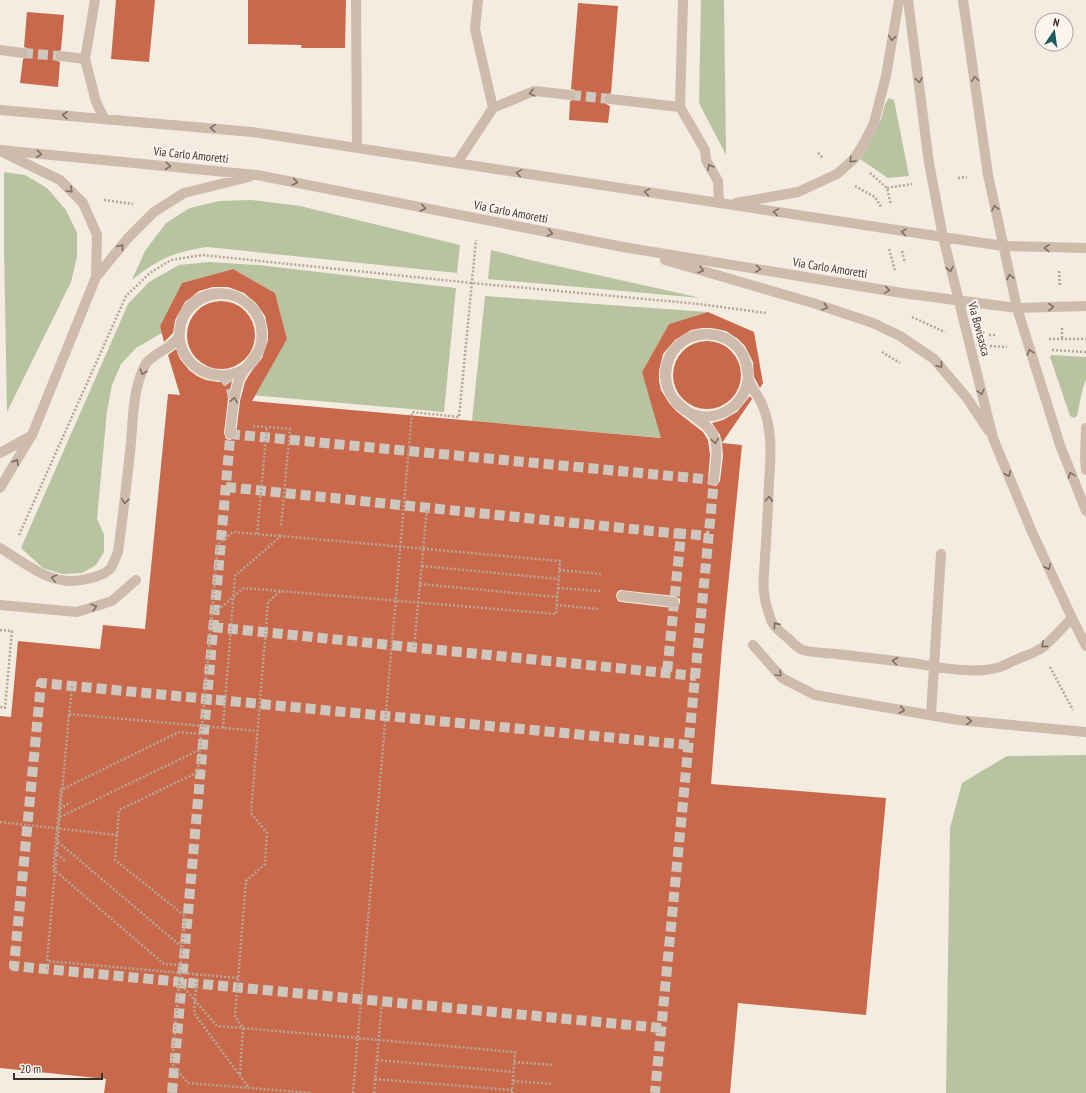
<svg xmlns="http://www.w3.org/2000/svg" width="1086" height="1093" font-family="'PT Sans Narrow',sans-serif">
  <rect width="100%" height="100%" fill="#f4ebe1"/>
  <path fill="#b8c4a0" d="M 701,0 L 724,0 L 726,155 L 699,103 Z
    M 889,98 L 894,100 L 909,176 L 888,178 L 860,159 C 868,146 875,133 881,119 C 884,112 883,105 889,98 Z
    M 4,172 L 25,175 L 47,188 L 66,210 L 77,233 L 77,257 L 71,282 L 7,412 L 4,249 Z
    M 251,200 L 300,206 L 460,245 L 457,273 L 207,247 C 174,252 158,259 132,280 L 145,251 L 166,223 L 190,208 L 219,201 Z
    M 491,250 L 530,260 L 701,298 L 488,279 Z
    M 209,262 L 258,265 L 456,288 L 444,412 L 250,395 L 287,339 L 275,293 L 233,269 L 182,283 L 160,326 L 162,333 L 136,348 L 121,364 L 112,385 L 107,411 L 97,519 L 104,534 L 104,552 L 96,565 L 82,573 L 62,574 L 43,568 L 21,548 L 128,304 L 149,282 L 179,265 Z
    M 485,296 L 708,312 L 669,324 L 642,372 L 664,438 L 472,421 Z
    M 1051,355 L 1086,357 L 1086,380 L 1083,387 L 1077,416 L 1074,418 L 1070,416 L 1050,357 Z
    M 1086,755 L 1086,1093 L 946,1093 L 950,828 L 962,783 L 1007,756 Z"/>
  <path fill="#c8694b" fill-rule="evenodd" d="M 116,0 L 155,0 L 149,62 L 111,59 Z
    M 248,0 L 346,0 L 345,48 L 301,48 L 302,45 L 248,44 Z
    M 578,3 L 618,6 L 611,93 L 605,95 L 604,99 L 606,104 L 610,106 L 608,123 L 569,120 L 570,101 L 576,99 L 577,95 L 575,90 L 571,89 Z
    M 27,12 L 64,15 L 61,50 L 56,52 L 55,56 L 57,61 L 60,62 L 58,87 L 20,83 L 23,59 L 28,57 L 29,53 L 27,48 L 24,47 Z
    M 233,269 L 275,293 L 287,339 L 252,401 L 661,438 L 642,372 L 669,324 L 708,312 L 754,332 L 763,383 L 760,388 L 754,377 L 753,362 L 745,346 L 738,339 L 726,331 L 712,328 L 702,328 L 691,330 L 675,340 L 663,354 L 659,371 L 659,381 L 661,390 L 669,403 L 676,411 L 703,432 L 708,440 L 710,455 L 708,480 L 710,485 L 716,486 L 720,481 L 723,456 L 722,443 L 742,445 L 722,647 L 711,784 L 886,798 L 866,1015 L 738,1003 L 730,1093 L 104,1093 L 106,1079 L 0,1068 L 0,716 L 11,717 L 18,641 L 100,649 L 103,625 L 145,629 L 168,394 L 180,395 L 168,355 L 176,349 L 180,359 L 189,370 L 197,376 L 206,380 L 218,382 L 232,381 L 228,399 L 224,433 L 226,439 L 230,440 L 235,438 L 236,435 L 240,401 L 245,382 L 251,372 L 262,358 L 268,340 L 268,331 L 265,316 L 256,303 L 244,293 L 228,287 L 213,287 L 199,291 L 185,302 L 175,320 L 173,333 L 164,342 L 160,326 L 182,283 ZM 620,590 L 675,596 L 680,599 L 680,603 L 677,608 L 673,608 L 621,602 L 618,601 L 616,596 L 617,592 Z
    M187 335a34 34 0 1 1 68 0a34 34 0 1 1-68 0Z
    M673 375a34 34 0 1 1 68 0a34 34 0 1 1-68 0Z
    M 750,396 L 752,399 L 722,443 L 720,435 L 712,423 L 723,420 L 737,412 Z"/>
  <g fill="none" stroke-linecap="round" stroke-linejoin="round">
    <path stroke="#cfc6bd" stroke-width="10" stroke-dasharray="10 5" stroke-linecap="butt" d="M 23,53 L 61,56
      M 571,95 L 610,99
      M 222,376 C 230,384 232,389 233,400
      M 230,434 L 714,480 L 655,1093
      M 226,487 L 681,534 L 667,673
      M 676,533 L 709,536
      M 213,627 L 696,676
      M 661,1028 L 14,966 L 41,683 L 689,745
      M 172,1093 L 231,428"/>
    <path stroke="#b9a596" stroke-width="2.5" stroke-dasharray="2 2" stroke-linecap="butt" d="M 818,153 L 823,158
      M 870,173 L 887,188 L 891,205
      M 958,178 L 967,177
      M 855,186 L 875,197 L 881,207
      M 887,188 L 912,184
      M 104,200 L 133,204
      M 889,249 L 895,271
      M 902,251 L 905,263
      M 1059,271 L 1060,287
      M 912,317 L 945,332
      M 1062,328 L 1062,339
      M 989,335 L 996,335
      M 1049,339 L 1086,339
      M 990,346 L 1007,347
      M 1052,350 L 1086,352
      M 882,352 L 900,363
      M 253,426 L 290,429 L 281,526
      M 257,534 L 267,427
      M 19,535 L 126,296 L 150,273 L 171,260 L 202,255 L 472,283 L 699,304 L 766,313
      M 280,536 L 233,532 L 218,544 L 198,772 L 119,810 L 115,860 L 185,916 L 172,1064 L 188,1083 L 312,1093
      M 422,566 L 559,579
      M 559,570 L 602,574
      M 420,584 L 557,597
      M 558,588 L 600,591
      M 556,605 L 598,609
      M 212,615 L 244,588 L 280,591
      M 0,630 L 12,631 L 5,708 L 0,707
      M 414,647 L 427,508
      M 1050,667 L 1073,710
      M 69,716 L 72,686
      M 223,728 L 235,576 L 281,536 L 560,561 L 556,614 L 280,591 L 268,602 L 251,813 L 267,833 L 265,864 L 246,881 L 235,1016 L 243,1028 L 515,1052 L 512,1093
      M 60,809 L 71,802
      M 60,817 L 199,750
      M 0,822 L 117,835
      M 58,842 L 182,947
      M 57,854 L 66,861
      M 180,965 L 164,964 L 53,869 L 61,790 L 179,732 L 201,734
      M 47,969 L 48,960
      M 197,974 L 194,1013 L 249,1088
      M 238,978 L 47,961 L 69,714 L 258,731
      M 179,982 L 217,1026 L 244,1028
      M 377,1060 L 514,1072
      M 514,1062 L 554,1065
      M 240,1074 L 243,1028
      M 375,1079 L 512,1090
      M 513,1081 L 552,1084
      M 353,1093 L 412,412 L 459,417 L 476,240
      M 374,1093 L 382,1001"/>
    <path stroke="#cdbbac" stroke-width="10" d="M 356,0 L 357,148
      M 478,0 L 475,29 L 493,108
      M 908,0 L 929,163 L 943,237 L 993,438 L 1032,532 L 1072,618 L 1086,646
      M 963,0 L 988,175 L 1017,308 L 1060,445 L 1086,511
      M 0,50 L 23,53
      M 61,56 L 85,59 L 96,102 L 104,118
      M 85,59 L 95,0
      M 610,99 L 680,107 L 705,150 L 706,160 L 718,181 L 719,203
      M 680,107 L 683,0
      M 0,110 L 252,132 L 943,237 L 1003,246 L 1086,248
      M 0,150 L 257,175 L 623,247 L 902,293 L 1017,308 L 1086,306
      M 4,153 L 60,180 L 83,203 L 97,235 L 96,277
      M 457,163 L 493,108 L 534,91 L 571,95
      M 736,203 L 798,192 L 837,174 L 854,159 L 864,143 L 874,123 L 886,76 L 899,0
      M 665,260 L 813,303 L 873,323 L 900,336 L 934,359 L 967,398 L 988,430
      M 1086,428 L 1085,458 L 1086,470
      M 0,453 L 31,436
      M 714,480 C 715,465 720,445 712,433 C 709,427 707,427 703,423 C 685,409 663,398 665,371 C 670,326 735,321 747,365 C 754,393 728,421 700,416 C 651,406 657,334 707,334 C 753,334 764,399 720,414 C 677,429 645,372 681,343 C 688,337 697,334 706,334 C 720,334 733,341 741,352 C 747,362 746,368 748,378 C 750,386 757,394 761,402 C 773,428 771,455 769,482 C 768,507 767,532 765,557 C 764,578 761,590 768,611 C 770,615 770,620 773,624 C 776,629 783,634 788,638 C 792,642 797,648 803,650 C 813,653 827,653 837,654 C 862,657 887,660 912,663 C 938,667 974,675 1000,667 C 1006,665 1012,661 1018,659 C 1026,655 1036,653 1043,647 C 1053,639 1062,628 1072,618
      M 0,488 L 32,435 L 96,277 L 128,238 L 154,212 L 184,193 L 249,177
      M 0,548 C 29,565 52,588 87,579 C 95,577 104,575 110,569 C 113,565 116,557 118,552 C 123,516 127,480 131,443 C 133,417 133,389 145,365 C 151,354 172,349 179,336 C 181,332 180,326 181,322 C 185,310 194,302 204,297 C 235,282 271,314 260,347 C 244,398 166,374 181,322 C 196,274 268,290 261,341 C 260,351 254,361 247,367 C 236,375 221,378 209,374 C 186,367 173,340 183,318 C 202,280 259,289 262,332 C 264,354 246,362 239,380 C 233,397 232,416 230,434
      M 622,596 L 674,602
      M 0,605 L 77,612 L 112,601 L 136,580
      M 753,645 L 782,678 L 815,695 L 958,720 L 1086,732
      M 931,715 L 941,554"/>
  </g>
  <defs><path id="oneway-chevron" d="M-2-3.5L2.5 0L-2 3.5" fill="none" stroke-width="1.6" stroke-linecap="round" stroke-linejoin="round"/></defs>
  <g stroke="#7d6f65">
    <use href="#oneway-chevron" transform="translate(892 38) rotate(100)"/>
    <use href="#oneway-chevron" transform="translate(975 79) rotate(-98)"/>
    <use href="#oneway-chevron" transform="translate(919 80) rotate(83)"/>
    <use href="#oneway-chevron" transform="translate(532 93) rotate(168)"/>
    <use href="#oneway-chevron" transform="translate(65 115) rotate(-175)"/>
    <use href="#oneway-chevron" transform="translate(213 128) rotate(-175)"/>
    <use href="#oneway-chevron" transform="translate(39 154) rotate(6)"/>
    <use href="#oneway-chevron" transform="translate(852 160) rotate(133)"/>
    <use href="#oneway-chevron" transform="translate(168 166) rotate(6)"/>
    <use href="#oneway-chevron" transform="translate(710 167) rotate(-120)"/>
    <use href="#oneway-chevron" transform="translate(519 173) rotate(-171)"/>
    <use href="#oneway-chevron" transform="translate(295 182) rotate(11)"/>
    <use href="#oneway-chevron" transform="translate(70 190) rotate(45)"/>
    <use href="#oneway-chevron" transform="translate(647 192) rotate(-171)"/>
    <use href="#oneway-chevron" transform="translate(423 208) rotate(11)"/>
    <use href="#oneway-chevron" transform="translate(995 208) rotate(-102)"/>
    <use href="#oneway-chevron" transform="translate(776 212) rotate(-171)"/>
    <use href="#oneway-chevron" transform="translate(904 232) rotate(-171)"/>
    <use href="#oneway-chevron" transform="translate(550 233) rotate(11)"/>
    <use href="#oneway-chevron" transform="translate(121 247) rotate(-51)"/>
    <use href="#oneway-chevron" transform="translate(1047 248) rotate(-177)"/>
    <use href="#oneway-chevron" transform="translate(758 269) rotate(9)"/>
    <use href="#oneway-chevron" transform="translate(950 269) rotate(77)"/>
    <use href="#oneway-chevron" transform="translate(701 270) rotate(16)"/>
    <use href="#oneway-chevron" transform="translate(1010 277) rotate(-102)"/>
    <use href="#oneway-chevron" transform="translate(887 290) rotate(9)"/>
    <use href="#oneway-chevron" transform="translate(825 307) rotate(18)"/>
    <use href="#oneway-chevron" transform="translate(1051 307) rotate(-1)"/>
    <use href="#oneway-chevron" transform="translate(1030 352) rotate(-107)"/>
    <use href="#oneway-chevron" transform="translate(940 365) rotate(50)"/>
    <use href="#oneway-chevron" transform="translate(143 372) rotate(109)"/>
    <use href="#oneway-chevron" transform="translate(981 392) rotate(76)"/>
    <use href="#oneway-chevron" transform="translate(234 400) rotate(-81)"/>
    <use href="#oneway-chevron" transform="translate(715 441) rotate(80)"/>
    <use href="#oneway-chevron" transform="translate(16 462) rotate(-59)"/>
    <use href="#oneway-chevron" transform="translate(1008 474) rotate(67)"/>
    <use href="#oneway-chevron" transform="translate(1071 475) rotate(-111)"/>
    <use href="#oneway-chevron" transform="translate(769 499) rotate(-87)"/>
    <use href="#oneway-chevron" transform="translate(125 501) rotate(96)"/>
    <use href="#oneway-chevron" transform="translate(1048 567) rotate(65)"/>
    <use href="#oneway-chevron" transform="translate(54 578) rotate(-166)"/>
    <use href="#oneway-chevron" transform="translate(94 607) rotate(-18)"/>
    <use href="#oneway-chevron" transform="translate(776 625) rotate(-129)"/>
    <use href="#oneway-chevron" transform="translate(1044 645) rotate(139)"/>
    <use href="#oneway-chevron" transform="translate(895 661) rotate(-173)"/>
    <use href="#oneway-chevron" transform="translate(779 674) rotate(45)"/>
    <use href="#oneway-chevron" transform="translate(902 710) rotate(11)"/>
    <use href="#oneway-chevron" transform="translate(969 721) rotate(5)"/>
  </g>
  <g text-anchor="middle" stroke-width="4" stroke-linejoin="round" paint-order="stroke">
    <g font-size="12" fill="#3b302b" stroke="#fbf5ee">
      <text transform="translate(191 155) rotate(6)" y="4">Via Carlo Amoretti</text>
      <text transform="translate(511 212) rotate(11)" y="4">Via Carlo Amoretti</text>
      <text transform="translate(830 268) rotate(9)" y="4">Via Carlo Amoretti</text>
      <text transform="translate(979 329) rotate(75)" y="4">Via Bovisasca</text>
    </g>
  </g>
  <g transform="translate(1054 32) rotate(13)"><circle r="19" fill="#fbf5ee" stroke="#aea6a0"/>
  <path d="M0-3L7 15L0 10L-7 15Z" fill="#1f5a5e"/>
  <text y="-6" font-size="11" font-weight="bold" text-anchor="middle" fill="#3b302b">N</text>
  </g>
  <path d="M14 1073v6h88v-6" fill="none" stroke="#3b302b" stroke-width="2"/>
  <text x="20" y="1073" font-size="12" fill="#3b302b" stroke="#fbf5ee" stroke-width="3" paint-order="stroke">20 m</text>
</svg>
